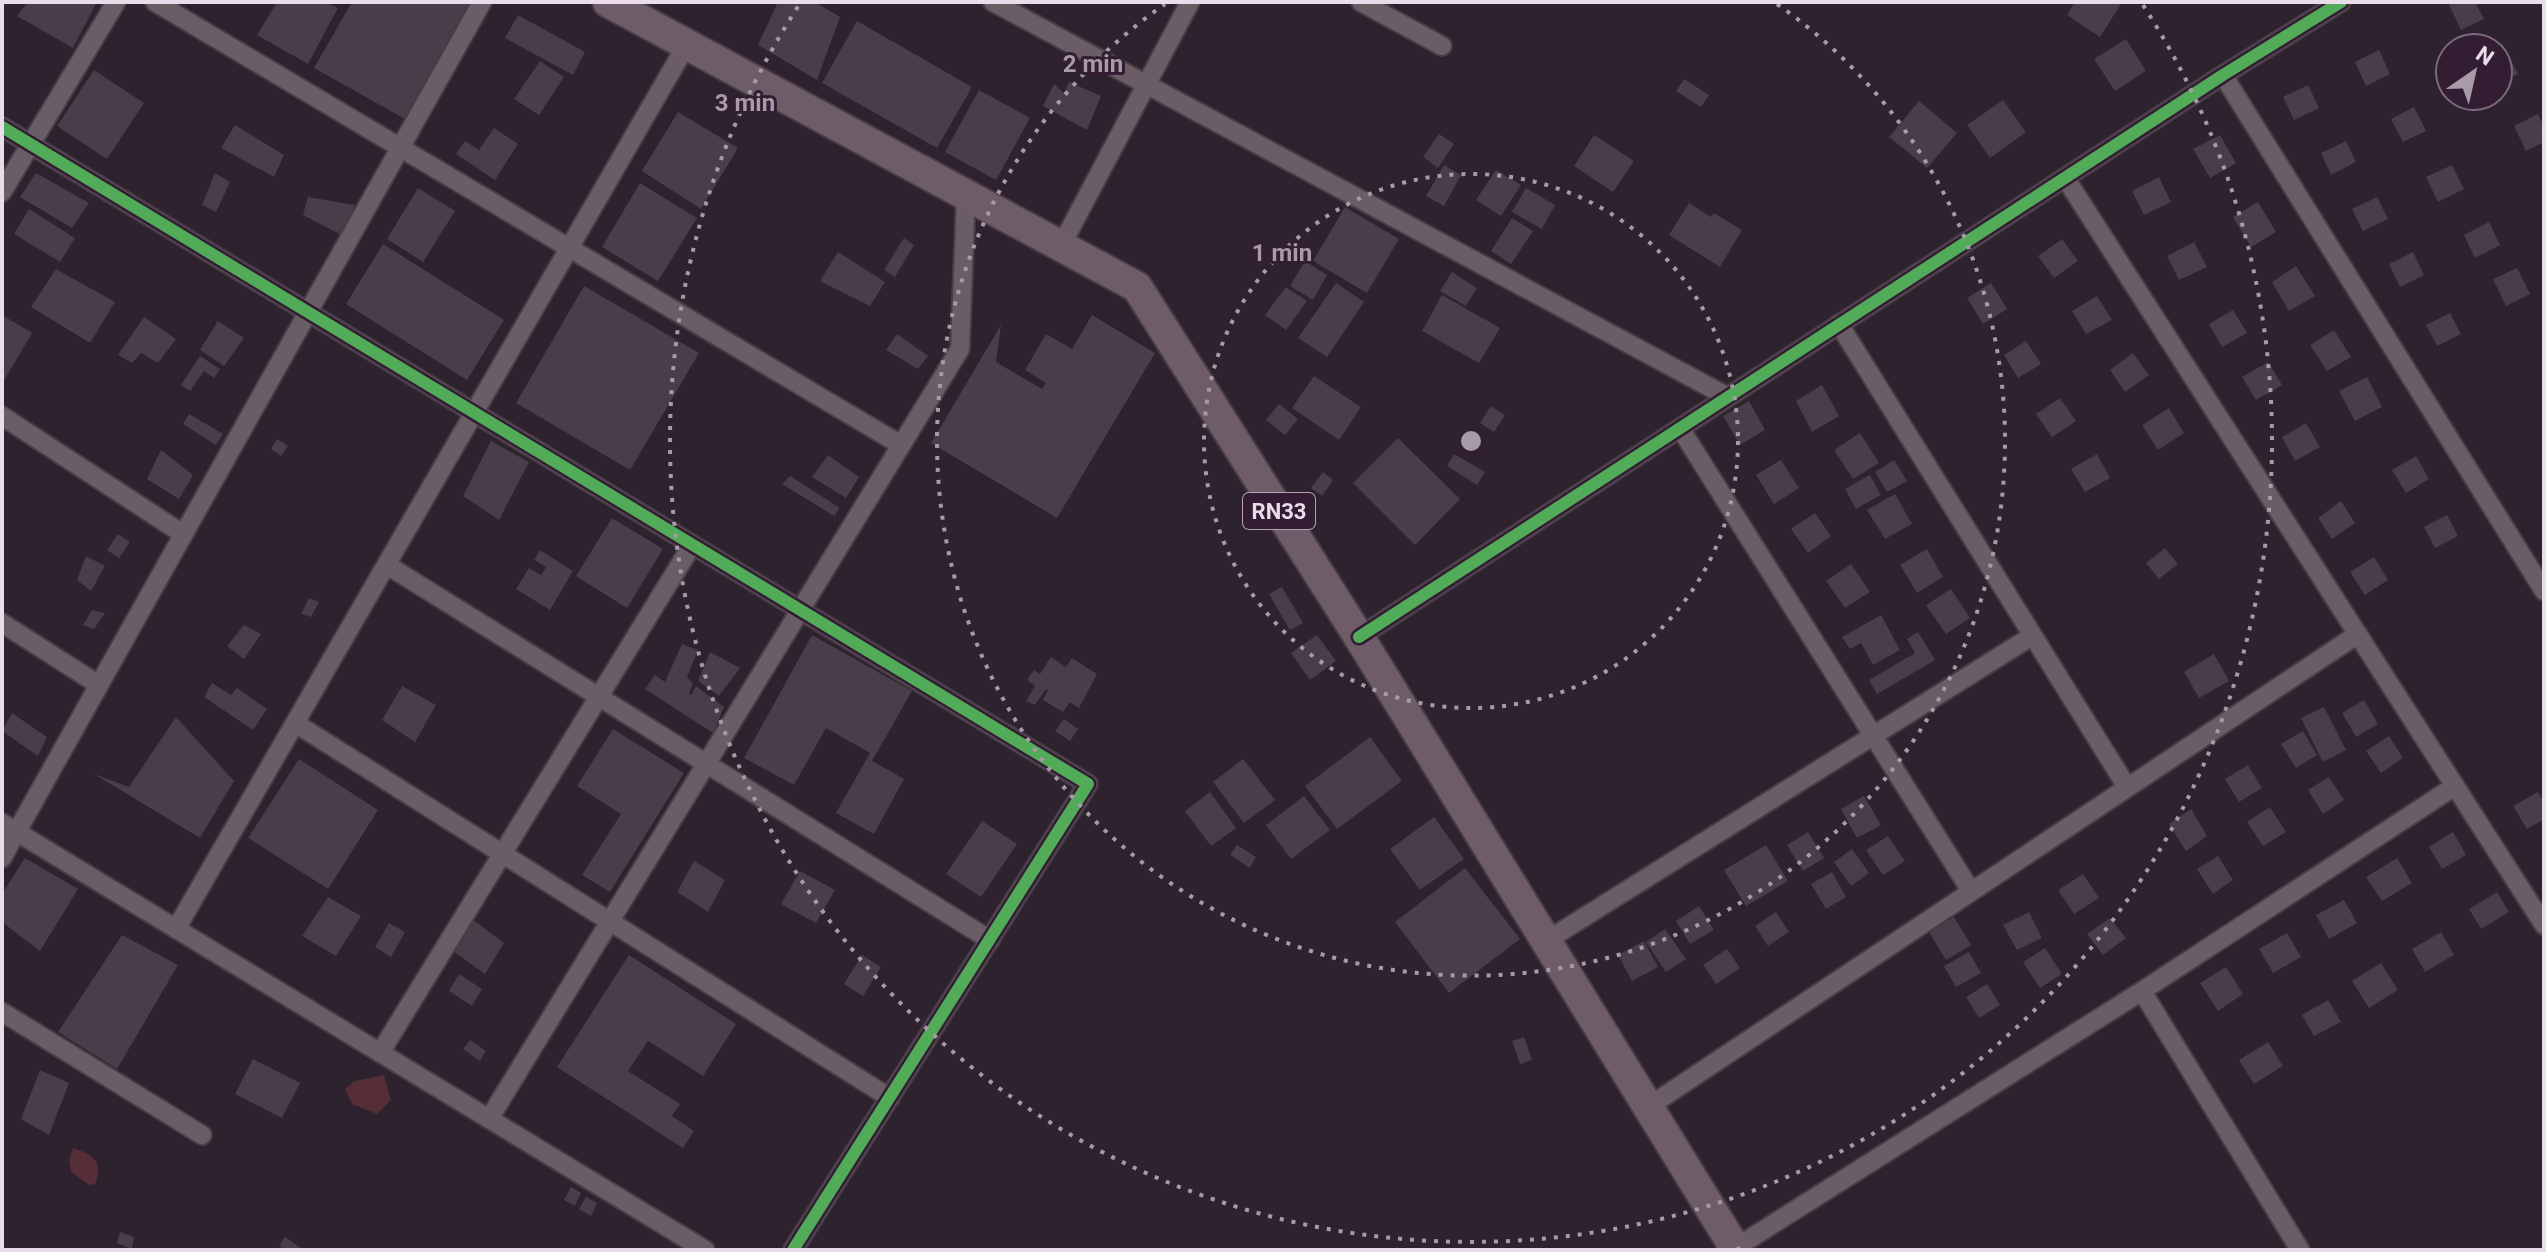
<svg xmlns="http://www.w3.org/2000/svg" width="2546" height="1252" font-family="Roboto,sans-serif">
  <rect width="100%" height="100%" fill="#2d222e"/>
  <path fill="#552e37" d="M 384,1075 L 391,1100 L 377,1114 L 352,1104 L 345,1089 L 355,1081 Z
    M 73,1148 C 93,1154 104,1162 95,1184 L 89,1185 L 71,1172 L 69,1159 Z"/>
  <path fill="#473e49" d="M 28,2 L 97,2 L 73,48 L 17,16 Z
    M 277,2 L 325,2 L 338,8 L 308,64 L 257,35 Z
    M 352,2 L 471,2 L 405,119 L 314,68 Z
    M 778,2 L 815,2 L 840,17 L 817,80 L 758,45 Z
    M 2075,2 L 2117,2 L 2121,4 L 2100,37 L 2067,15 Z
    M 2456,2 L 2475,2 L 2484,19 L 2461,30 L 2449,5 Z
    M 518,15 L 585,52 L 573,75 L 505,38 Z
    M 857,21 L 972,87 L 937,148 L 822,83 Z
    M 2126,39 L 2146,71 L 2115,91 L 2094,59 Z
    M 2379,50 L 2390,74 L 2366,86 L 2355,62 Z
    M 2507,52 L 2518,74 L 2498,84 L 2498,56 Z
    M 540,61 L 564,77 L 539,115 L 514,99 Z
    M 94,70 L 144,103 L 107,159 L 57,126 Z
    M 1684,79 L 1709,95 L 1701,107 L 1676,91 Z
    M 1069,82 L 1101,96 L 1087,130 L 1043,106 L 1054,84 L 1064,93 Z
    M 2308,85 L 2319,108 L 2294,120 L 2283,97 Z
    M 979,90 L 1030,118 L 996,180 L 945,152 Z
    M 2003,100 L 2026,132 L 1990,158 L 1967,125 Z
    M 1919,101 L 1957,133 L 1927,168 L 1889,137 Z
    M 2414,107 L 2426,131 L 2403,142 L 2391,119 Z
    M 678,112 L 738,148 L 701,209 L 642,171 Z
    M 2538,114 L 2544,127 L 2544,142 L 2526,151 L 2514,126 Z
    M 235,125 L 284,155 L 274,177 L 221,148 Z
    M 494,128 L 518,144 L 495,180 L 456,154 L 465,141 L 479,150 Z
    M 1439,134 L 1454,144 L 1438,168 L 1423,157 Z
    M 1594,135 L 1634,161 L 1613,192 L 1574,166 Z
    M 2220,135 L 2236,163 L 2210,178 L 2193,149 Z
    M 2346,141 L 2356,162 L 2331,175 L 2321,153 Z
    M 1444,165 L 1461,175 L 1444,206 L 1426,196 Z
    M 2452,165 L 2464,189 L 2438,202 L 2426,177 Z
    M 1496,170 L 1521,185 L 1501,216 L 1476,200 Z
    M 36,173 L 89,203 L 72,228 L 20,197 Z
    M 215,173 L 230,182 L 216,212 L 202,205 Z
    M 2159,177 L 2171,202 L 2144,215 L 2132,191 Z
    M 640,183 L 697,218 L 658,281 L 602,247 Z
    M 418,188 L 455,211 L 423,262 L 387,239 Z
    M 1526,188 L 1555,205 L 1542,229 L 1512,212 Z
    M 308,197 L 355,205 L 341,235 L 303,215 Z
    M 2377,197 L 2388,219 L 2363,231 L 2352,209 Z
    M 2258,202 L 2276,232 L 2251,247 L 2233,217 Z
    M 1689,203 L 1711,217 L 1714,213 L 1742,230 L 1720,267 L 1669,235 Z
    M 1345,207 L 1399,239 L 1367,293 L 1313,261 Z
    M 29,209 L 75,238 L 60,262 L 14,234 Z
    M 1512,218 L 1533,231 L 1511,264 L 1491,251 Z
    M 2489,222 L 2500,245 L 2475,258 L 2464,235 Z
    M 904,238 L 914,245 L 895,277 L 884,270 Z
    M 2062,239 L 2078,261 L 2054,278 L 2038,256 Z
    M 2194,242 L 2207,267 L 2179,280 L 2167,256 Z
    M 383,244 L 504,320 L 467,380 L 346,304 Z
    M 838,252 L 885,282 L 870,306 L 820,281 Z
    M 2413,252 L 2424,275 L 2400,287 L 2389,264 Z
    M 1305,261 L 1327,275 L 1313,300 L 1290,286 Z
    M 2296,266 L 2315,296 L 2289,311 L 2272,282 Z
    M 2517,268 L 2530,294 L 2506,306 L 2493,279 Z
    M 56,269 L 115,302 L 90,343 L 31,307 Z
    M 1452,272 L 1477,288 L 1466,306 L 1440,291 Z
    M 1336,283 L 1364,302 L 1327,357 L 1298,338 Z
    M 1991,283 L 2007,309 L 1983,324 L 1967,298 Z
    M 584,286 L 699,353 L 630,470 L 516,403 Z
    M 1286,287 L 1307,301 L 1286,330 L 1265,315 Z
    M 1442,295 L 1500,328 L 1479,363 L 1422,331 Z
    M 2097,296 L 2112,320 L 2086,334 L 2072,311 Z
    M 2233,310 L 2247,333 L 2222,347 L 2209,324 Z
    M 2450,313 L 2461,334 L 2437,346 L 2426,325 Z
    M 2,315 L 32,333 L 2,384 Z
    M 1092,315 L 1155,353 L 1057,518 L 931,443 L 1001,325 L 996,362 L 1042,389 L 1046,383 L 1025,370 L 1046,334 L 1072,349 Z
    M 144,317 L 176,339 L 158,363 L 141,353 L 132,363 L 118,355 Z
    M 218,321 L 244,338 L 224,366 L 200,350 Z
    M 2334,330 L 2351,357 L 2327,371 L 2310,345 Z
    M 897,334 L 928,356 L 918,369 L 886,350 Z
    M 2026,341 L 2041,364 L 2018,378 L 2004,355 Z
    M 2133,353 L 2149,375 L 2125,392 L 2110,370 Z
    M 200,356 L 220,369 L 214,378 L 204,371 L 190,391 L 181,385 Z
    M 2268,362 L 2282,385 L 2256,400 L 2242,377 Z
    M 1314,376 L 1361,407 L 1339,440 L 1292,408 Z
    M 2367,377 L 2382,407 L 2355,421 L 2339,391 Z
    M 1822,385 L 1839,416 L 1812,432 L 1796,401 Z
    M 2060,398 L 2076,421 L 2052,437 L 2036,414 Z
    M 1749,401 L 1765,430 L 1740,445 L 1723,416 Z
    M 1279,404 L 1298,419 L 1285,435 L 1266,420 Z
    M 1491,406 L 1505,415 L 1494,432 L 1480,423 Z
    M 2169,408 L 2184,433 L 2158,450 L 2142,425 Z
    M 189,414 L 223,434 L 216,445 L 183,424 Z
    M 2306,423 L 2320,447 L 2295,461 L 2282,437 Z
    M 1860,433 L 1879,463 L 1853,479 L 1834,450 Z
    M 1398,438 L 1460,499 L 1415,545 L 1353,483 Z
    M 277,439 L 288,446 L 281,456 L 271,449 Z
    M 491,441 L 529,462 L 499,520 L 463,496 Z
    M 161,450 L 193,475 L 179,499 L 147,479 Z
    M 1454,454 L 1485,472 L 1477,485 L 1447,466 Z
    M 2097,454 L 2110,478 L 2085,492 L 2071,469 Z
    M 828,455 L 859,477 L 846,498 L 812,477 Z
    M 2416,456 L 2429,479 L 2406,493 L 2392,470 Z
    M 1781,460 L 1799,488 L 1774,504 L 1756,475 Z
    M 1894,460 L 1907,481 L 1887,492 L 1875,472 Z
    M 1323,472 L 1333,480 L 1322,496 L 1311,488 Z
    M 1870,475 L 1881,495 L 1856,509 L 1845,489 Z
    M 790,476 L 840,508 L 834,516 L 782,484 Z
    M 1895,494 L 1912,524 L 1885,539 L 1867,510 Z
    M 2341,501 L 2355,523 L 2332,539 L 2318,518 Z
    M 1815,513 L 1831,536 L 1808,553 L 1791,529 Z
    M 2447,515 L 2458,536 L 2435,548 L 2424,527 Z
    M 612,518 L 663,549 L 627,608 L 576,576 Z
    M 118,534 L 130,542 L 119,558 L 107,550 Z
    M 2165,548 L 2178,564 L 2159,579 L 2146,563 Z
    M 1927,549 L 1943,577 L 1917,593 L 1900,565 Z
    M 540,550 L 573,571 L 550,610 L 516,589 L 529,568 L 541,575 L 546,567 L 534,560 Z
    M 86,556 L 105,566 L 91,591 L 77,580 Z
    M 2374,557 L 2388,580 L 2365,595 L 2350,572 Z
    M 1851,564 L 1870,592 L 1845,608 L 1826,581 Z
    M 1282,587 L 1303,623 L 1290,630 L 1269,594 Z
    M 1951,589 L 1970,618 L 1946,634 L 1926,605 Z
    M 309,598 L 319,602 L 311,617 L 301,614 Z
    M 92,610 L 105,613 L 94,629 L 83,625 Z
    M 1881,615 L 1900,650 L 1873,665 L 1861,643 L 1850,649 L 1842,637 Z
    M 244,625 L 261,634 L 244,659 L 227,646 Z
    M 1918,632 L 1935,660 L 1877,694 L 1869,680 L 1915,653 L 1907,639 Z
    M 812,635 L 912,691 L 872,761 L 904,779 L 874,834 L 836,813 L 870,753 L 826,728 L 794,785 L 744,758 Z
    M 1317,635 L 1336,661 L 1310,680 L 1291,653 Z
    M 682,644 L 698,650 L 687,677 L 693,684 L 689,694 L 691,695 L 696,686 L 724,707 L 713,733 L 645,689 L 655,675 L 665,682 Z
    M 710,652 L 740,668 L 719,696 L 698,681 Z
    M 2214,654 L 2229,681 L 2199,698 L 2184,672 Z
    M 1051,657 L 1066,667 L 1072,658 L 1097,674 L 1079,708 L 1070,702 L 1063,712 L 1043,700 L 1048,690 L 1046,689 L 1035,705 L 1026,701 L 1035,686 L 1027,680 L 1034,670 L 1040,674 Z
    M 212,683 L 231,695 L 237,688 L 267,709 L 253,730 L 204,697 Z
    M 402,686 L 436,705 L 415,742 L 382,720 Z
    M 2364,700 L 2378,724 L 2356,737 L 2342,713 Z
    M 2324,707 L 2346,750 L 2323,762 L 2301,718 Z
    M 12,713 L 47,737 L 38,756 L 2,731 Z
    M 176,717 L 234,781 L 200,838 L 94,774 L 129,787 Z
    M 1064,719 L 1078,729 L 1070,741 L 1055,731 Z
    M 613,729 L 684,773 L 610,892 L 582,875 L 621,814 L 577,786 Z
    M 2303,731 L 2317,755 L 2296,768 L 2281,744 Z
    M 2389,736 L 2403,758 L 2381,773 L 2366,751 Z
    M 1370,737 L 1402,781 L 1337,829 L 1305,786 Z
    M 299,759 L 378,810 L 328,889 L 248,838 Z
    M 1243,759 L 1275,800 L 1244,823 L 1213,782 Z
    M 2248,765 L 2262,788 L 2239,802 L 2225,779 Z
    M 2329,777 L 2344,800 L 2323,814 L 2308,790 Z
    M 1210,792 L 1236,828 L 1211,846 L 1185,811 Z
    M 2538,792 L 2544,803 L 2544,819 L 2527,829 L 2513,806 Z
    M 1304,796 L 1330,830 L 1291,859 L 1266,825 Z
    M 1864,796 L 1881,825 L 1857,838 L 1841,809 Z
    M 2270,807 L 2286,832 L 2263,846 L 2247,822 Z
    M 2191,809 L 2207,836 L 2186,851 L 2169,824 Z
    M 1434,817 L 1464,859 L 1420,890 L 1390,849 Z
    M 982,821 L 1017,844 L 981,897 L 946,874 Z
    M 1808,832 L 1824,858 L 1803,871 L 1787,845 Z
    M 2453,832 L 2466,855 L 2442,869 L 2429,847 Z
    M 1888,836 L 1905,861 L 1883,875 L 1866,850 Z
    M 1237,845 L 1256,857 L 1250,868 L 1230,855 Z
    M 1766,845 L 1788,881 L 1746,906 L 1724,870 Z
    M 1852,849 L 1869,873 L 1851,886 L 1834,862 Z
    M 2218,856 L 2233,880 L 2213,894 L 2197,869 Z
    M 25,858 L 78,889 L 40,951 L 2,922 L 2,894 Z
    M 2397,858 L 2412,883 L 2382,901 L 2366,877 Z
    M 694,861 L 725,880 L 708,912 L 677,892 Z
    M 1465,868 L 1520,939 L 1449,993 L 1395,922 Z
    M 800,871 L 835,890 L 816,923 L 781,904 Z
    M 1832,872 L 1846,897 L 1826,909 L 1811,884 Z
    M 2083,874 L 2099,898 L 2074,914 L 2058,890 Z
    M 2497,892 L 2509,912 L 2481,929 L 2469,909 Z
    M 328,897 L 361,916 L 336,956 L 302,936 Z
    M 2344,900 L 2357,923 L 2329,939 L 2316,915 Z
    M 1699,906 L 1714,930 L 1690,944 L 1676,921 Z
    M 1776,912 L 1789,932 L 1768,946 L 1755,926 Z
    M 2029,912 L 2042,938 L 2017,950 L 2003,925 Z
    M 1954,917 L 1971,945 L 1946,960 L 1929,932 Z
    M 2110,918 L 2126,938 L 2103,955 L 2087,934 Z
    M 472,919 L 504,943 L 485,974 L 453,951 Z
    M 389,923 L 405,932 L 391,957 L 375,947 Z
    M 1665,929 L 1686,959 L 1666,972 L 1646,942 Z
    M 2441,932 L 2454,955 L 2425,972 L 2412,949 Z
    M 2287,933 L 2301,957 L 2273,973 L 2259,949 Z
    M 122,935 L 178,965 L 117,1069 L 58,1032 Z
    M 1644,941 L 1658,967 L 1632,981 L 1618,955 Z
    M 2045,948 L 2062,974 L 2040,988 L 2023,962 Z
    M 1727,949 L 1740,968 L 1716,984 L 1703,965 Z
    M 1969,952 L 1981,973 L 1956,987 L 1944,966 Z
    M 629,955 L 736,1024 L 703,1076 L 648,1041 L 628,1071 L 680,1104 L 672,1116 L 694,1131 L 683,1148 L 557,1067 Z
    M 862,955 L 881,967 L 863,996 L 844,984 Z
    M 2381,963 L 2398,990 L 2369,1008 L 2352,981 Z
    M 2226,967 L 2243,994 L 2218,1011 L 2200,983 Z
    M 459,974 L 482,989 L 472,1006 L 449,991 Z
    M 1987,984 L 2000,1005 L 1979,1018 L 1966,997 Z
    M 2328,1000 L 2341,1022 L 2314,1036 L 2302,1015 Z
    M 1524,1037 L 1532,1060 L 1520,1064 L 1512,1041 Z
    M 470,1040 L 486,1051 L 480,1061 L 463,1049 Z
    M 2268,1042 L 2283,1066 L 2254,1084 L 2239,1060 Z
    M 253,1059 L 300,1083 L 282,1118 L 235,1094 Z
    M 40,1070 L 69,1083 L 49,1135 L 21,1119 Z
    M 571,1187 L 581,1193 L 575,1206 L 564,1200 Z
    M 586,1197 L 597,1203 L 591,1216 L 579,1209 Z
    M 120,1232 L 134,1237 L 132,1249 L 117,1243 Z
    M 285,1237 L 304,1250 L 286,1250 L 279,1246 Z"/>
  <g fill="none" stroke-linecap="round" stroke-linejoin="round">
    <g stroke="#473d47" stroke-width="22">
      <path id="minor" d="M 155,2 L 901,445
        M 993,2 L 1728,397
        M 1361,2 L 1442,46
        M 2223,75 L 2544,591
        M 2,127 L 1088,784 L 793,1250
        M 2066,179 L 2544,925
        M 2,192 L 116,2
        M 1061,246 L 1190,2
        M 1839,324 L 2127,787
        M 2,416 L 183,534
        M 1680,428 L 1971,891
        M 387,565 L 990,940
        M 2,623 L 99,685
        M 1359,637 L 2223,75 L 2341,2
        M 295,723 L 890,1098
        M 2,823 L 705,1250
        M 2,858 L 482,2
        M 176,929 L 687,44
        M 1546,941 L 2032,636
        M 2142,991 L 2300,1250
        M 2,1012 L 202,1135
        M 380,1053 L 692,545
        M 1648,1107 L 2358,634
        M 489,1119 L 960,349 L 966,195
        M 1735,1248 L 2142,991 L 2455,786"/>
    </g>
    <g stroke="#473d47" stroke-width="34">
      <path id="primary" d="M 608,2 L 1137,287 L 1359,637 L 1735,1248"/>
    </g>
    <use href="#minor" stroke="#6b5d65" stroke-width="18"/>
    <use href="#primary" stroke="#6e5d68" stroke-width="30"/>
    <path stroke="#ac8f84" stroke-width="10" stroke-dasharray="20 10" stroke-linecap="butt" d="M 1735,1248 L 1736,1250"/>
    <g stroke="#321d33" stroke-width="17">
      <path id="cycleway" d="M 2,127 L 1088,784 L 793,1250
        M 1359,637 L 2223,75 L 2341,2"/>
    </g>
    <use href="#cycleway" stroke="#51ab58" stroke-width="12"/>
  </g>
  <g fill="none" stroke="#a89ba8" stroke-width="4" stroke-dasharray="4 8">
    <circle cx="1471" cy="441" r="267"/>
    <path d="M1777 4A534 534 0 1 1 1165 4"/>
    <path d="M2143 5A801 801 0 1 1 799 5"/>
  </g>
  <g text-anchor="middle" stroke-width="6" stroke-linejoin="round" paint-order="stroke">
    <rect fill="#321d33" stroke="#b3a3b3" stroke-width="2" x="1243" y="493" width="72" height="36" rx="6"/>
    <g font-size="22" font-weight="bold" fill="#eadcea">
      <text x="1279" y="519">RN33</text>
    </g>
  </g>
  <circle cx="1471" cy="441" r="12" fill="#a89ba8" stroke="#321d33" stroke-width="4"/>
  <g font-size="24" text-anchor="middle" font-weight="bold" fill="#a89ba8" stroke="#321d33" stroke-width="6" stroke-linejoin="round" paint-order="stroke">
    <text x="1093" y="72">2 min</text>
    <text x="745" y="111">3 min</text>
    <text x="1282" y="261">1 min</text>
  </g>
  <rect width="2546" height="1252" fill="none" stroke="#eadcea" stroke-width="8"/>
  <g transform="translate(2474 72) rotate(34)"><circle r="38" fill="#321d33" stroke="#7c697c" stroke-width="2"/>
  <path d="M0-6L14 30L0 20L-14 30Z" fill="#a89ba8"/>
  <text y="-12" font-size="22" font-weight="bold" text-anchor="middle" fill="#eadcea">N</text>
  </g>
</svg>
